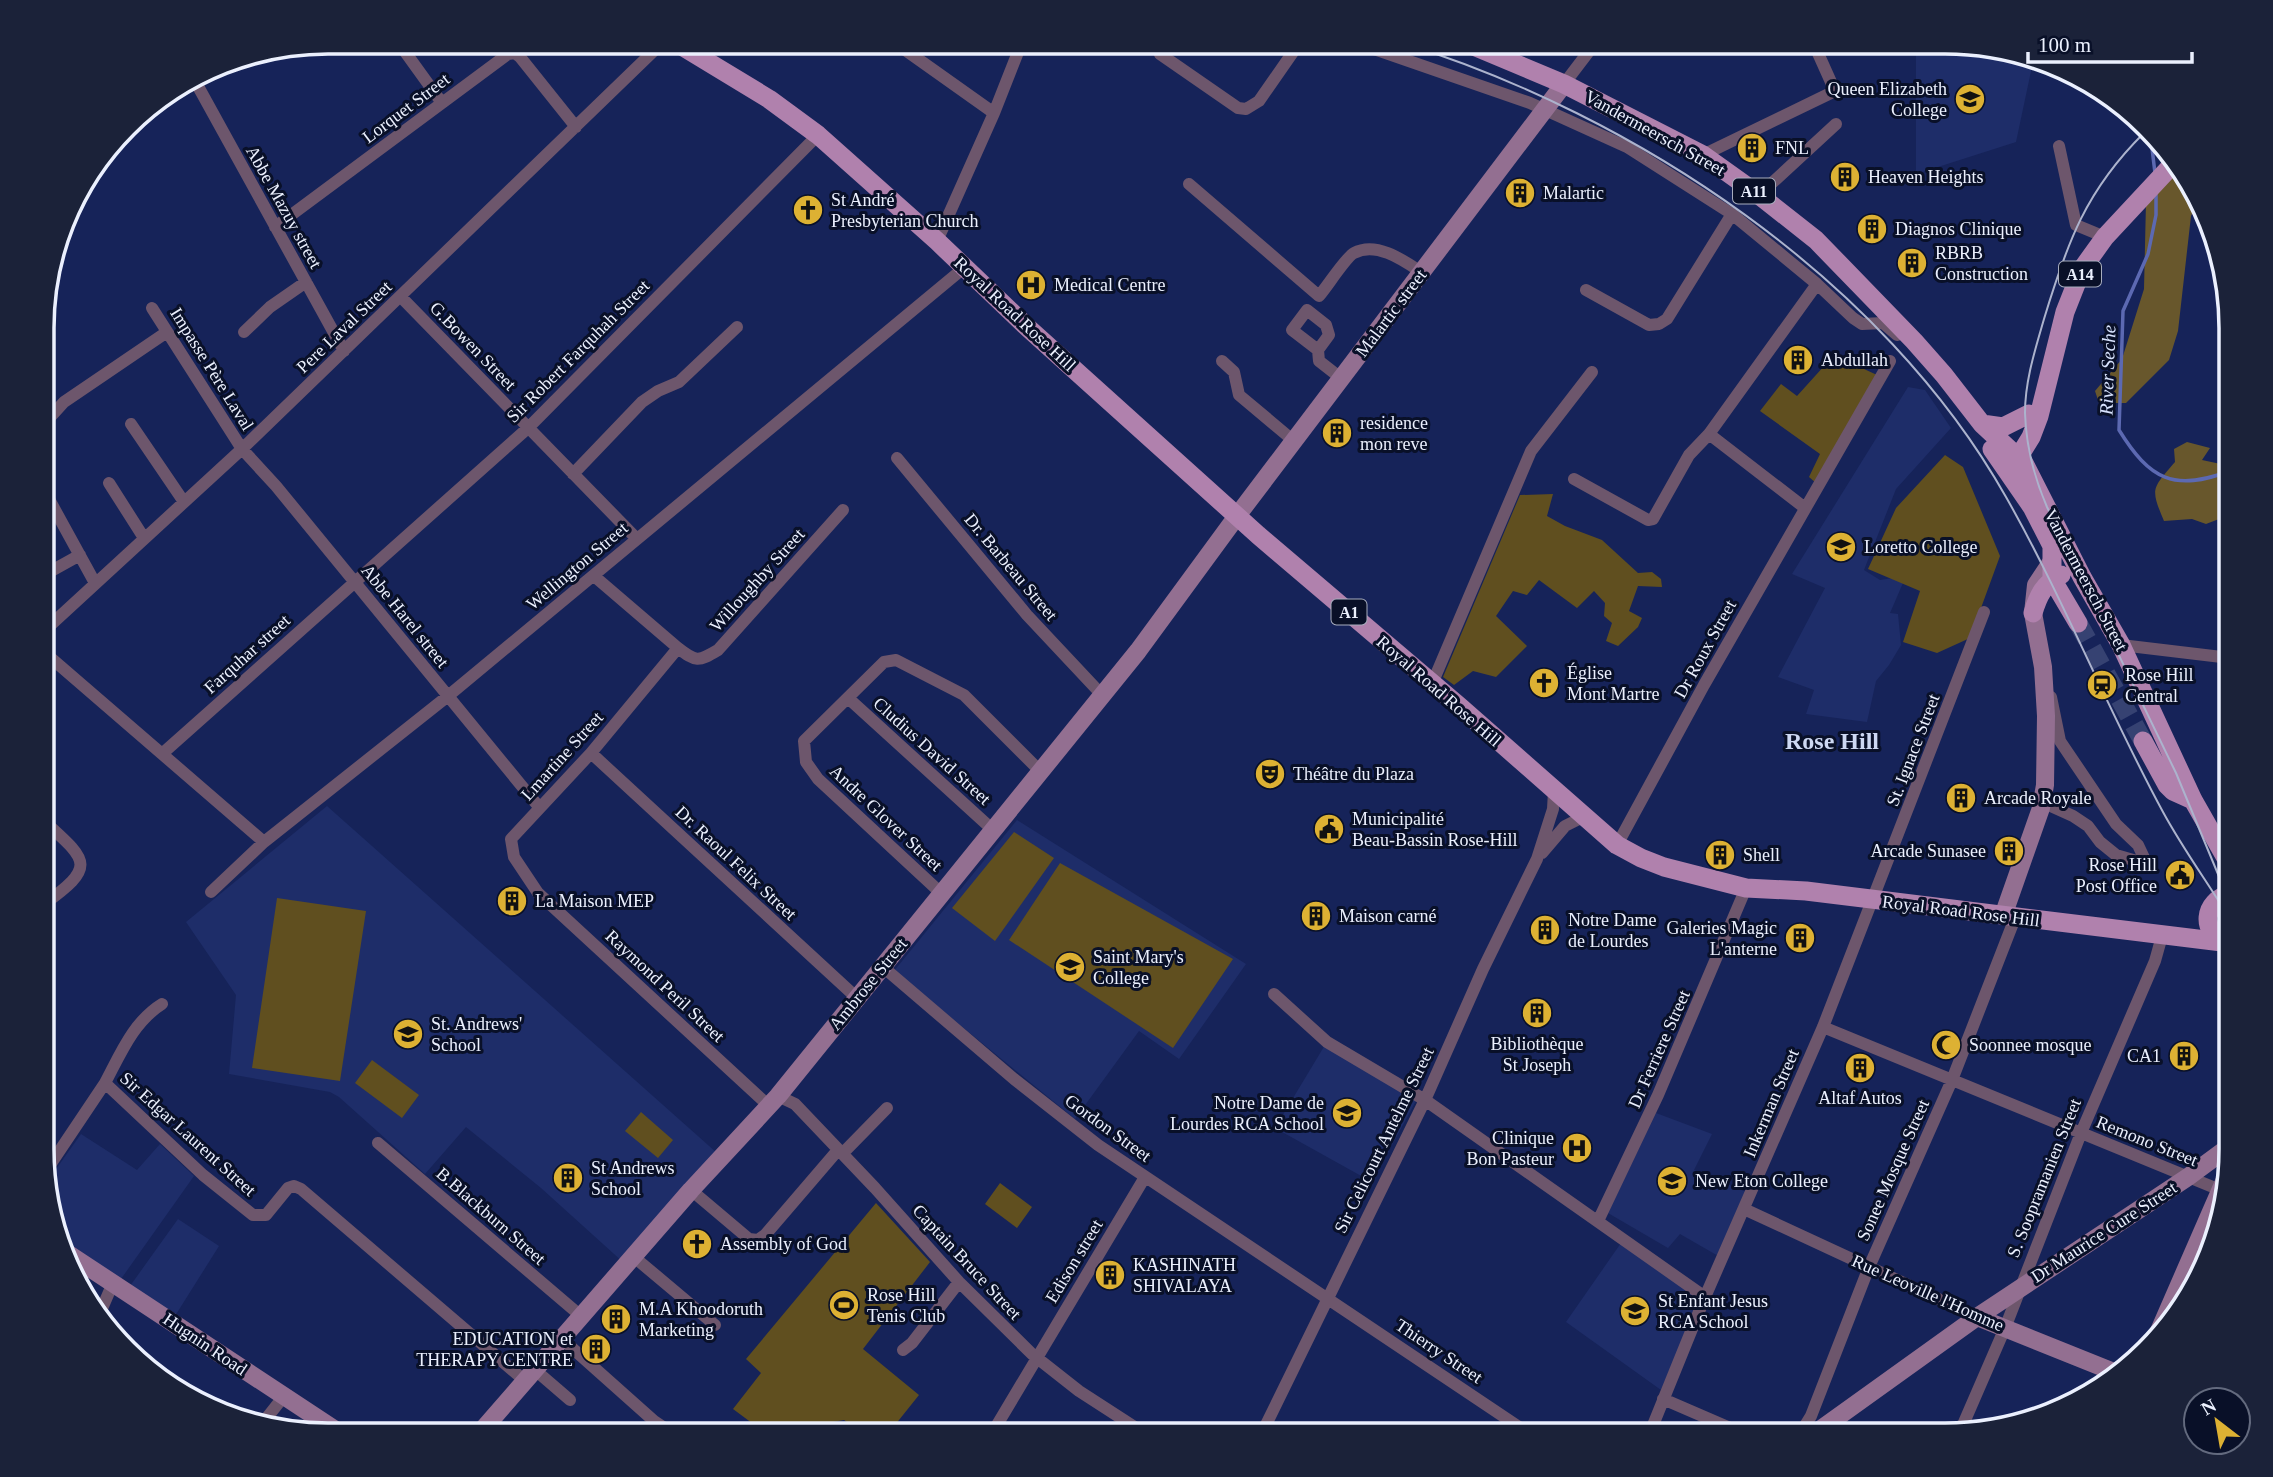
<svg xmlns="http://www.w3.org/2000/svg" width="2273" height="1477" font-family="'Times New Roman',serif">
  <rect width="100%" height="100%" fill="#162359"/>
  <path fill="#1e2d69" d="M 1916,42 L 1945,42 L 2034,57 L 2016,142 L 1916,174 Z
    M 1908,387 L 1925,390 L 1951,428 L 1896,489 L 1864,570 L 1880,580 L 1906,576 L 1890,613 L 1898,614 L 1901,645 L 1889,665 L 1876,681 L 1867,722 L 1806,714 L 1814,690 L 1778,677 L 1825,588 L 1792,574 Z
    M 327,806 L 717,1153 L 624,1263 L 541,1188 L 466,1127 L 425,1174 L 339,1097 L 330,1092 L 229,1074 L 236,995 L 186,922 Z
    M 1017,820 L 1246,964 L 1179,1059 L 1139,1031 L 1075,1119 L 894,971 Z
    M 1325,1045 L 1417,1099 L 1372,1182 L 1275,1128 Z
    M 1656,1113 L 1712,1134 L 1694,1170 L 1746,1192 L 1720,1257 L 1680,1234 L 1668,1248 L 1608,1213 Z
    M 81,1134 L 137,1170 L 160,1144 L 194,1176 L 121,1279 L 64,1242 L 44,1186 Z
    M 178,1219 L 219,1246 L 175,1316 L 130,1286 Z
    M 1621,1243 L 1700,1299 L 1661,1390 L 1566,1322 Z"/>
  <path fill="#604f1f" d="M 1834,355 L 1877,375 L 1816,483 L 1809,477 L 1820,454 L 1760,411 L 1781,384 L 1797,396 Z
    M 1945,455 L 1963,467 L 2000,556 L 1970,638 L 1937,653 L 1903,642 L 1920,591 L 1868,569 L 1896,508 Z
    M 1553,494 L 1547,516 L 1565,526 L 1602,540 L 1638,573 L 1652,572 L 1661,579 L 1662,587 L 1638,586 L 1629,611 L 1642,618 L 1638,627 L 1618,646 L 1606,641 L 1612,623 L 1604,616 L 1605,603 L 1594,591 L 1577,608 L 1539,580 L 1527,595 L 1513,591 L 1496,616 L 1527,646 L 1496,677 L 1473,671 L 1454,685 L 1443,677 L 1520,495 Z
    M 1014,832 L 1054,858 L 995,941 L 952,908 Z
    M 1060,863 L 1233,959 L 1173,1048 L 1009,940 Z
    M 277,898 L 366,911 L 340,1081 L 252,1068 Z
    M 372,1060 L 419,1095 L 402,1118 L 355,1083 Z
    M 641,1112 L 673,1140 L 658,1158 L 625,1131 Z
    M 1000,1183 L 1032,1207 L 1017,1228 L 985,1204 Z
    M 876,1203 L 930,1262 L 863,1349 L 919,1395 L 887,1435 L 866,1435 L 844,1420 L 833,1422 L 825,1435 L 768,1435 L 733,1409 L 761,1373 L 746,1359 Z"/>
  <path fill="#68572c" d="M 2177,168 L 2193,185 L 2198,201 L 2191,216 L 2178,331 L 2169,360 L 2126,403 L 2099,403 L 2095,391 L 2122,359 L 2144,289 L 2146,202 Z
    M 2187,442 L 2210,448 L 2202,460 L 2230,466 L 2230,501 L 2222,506 L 2219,519 L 2206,524 L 2192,519 L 2164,521 C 2150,488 2152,489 2175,462 L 2174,449 Z"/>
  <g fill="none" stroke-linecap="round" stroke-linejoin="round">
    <path stroke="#5c69b2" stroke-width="3.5" d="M 2151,140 L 2155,173
      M 2156,195 L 2156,215 L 2148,254 L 2123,311 L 2119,430 C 2150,480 2174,492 2230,471"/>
    <path stroke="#364272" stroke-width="19" stroke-dasharray="19 10" stroke-linecap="butt" d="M 2078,623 L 2143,741"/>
    <path stroke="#6d566c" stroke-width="12" d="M 398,42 L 442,103
      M 894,42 L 994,113
      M 1156,42 L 1160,54 L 1238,108 L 1246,109 L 1259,101 L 1300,42
      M 1354,42 L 1530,103 L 1627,147 L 1732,214 L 1817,284 L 1853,318 L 1862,324 L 1883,323 L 1897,335
      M 194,79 L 344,351
      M 1564,84 L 1596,42
      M 2059,146 L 2076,225 L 2105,237
      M 1703,155 L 1835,91 L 1813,42
      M 1189,184 L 1319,296 C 1327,287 1346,257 1354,253 C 1376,241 1403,260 1421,272
      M 1759,195 L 1836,124
      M 275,227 L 508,54 L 515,53 L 520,57 L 576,127
      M 937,241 L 994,113 L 1022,42
      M 1586,290 L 1649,325 L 1659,324 L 1667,319 L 1732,214
      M 401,297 L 637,539
      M 152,308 L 242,449 L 276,486 L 539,807
      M 244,332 L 270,307 L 306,282
      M 1318,350 L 1292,330 L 1307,310 L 1326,325 L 1329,335 L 1318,350 L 1319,361 L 1342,379
      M 1222,361 L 1234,372 L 1239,395 L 1295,442
      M 44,424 L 64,402 L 167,332
      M 131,424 L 184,502
      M 1709,434 L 1805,508
      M 897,458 L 1027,615 L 1103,696
      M 573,474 L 642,402 L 658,391 L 679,382 L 737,327
      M 1574,479 L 1648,520 L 1653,519 L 1689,455 L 1709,434 L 1817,284
      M 109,483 L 144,538
      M 44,490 L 95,583
      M 44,575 L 80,555
      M 594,576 L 678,648 C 696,662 698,662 718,650 L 843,510
      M 44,631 L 242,449 L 663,42
      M 2121,645 L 2230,658
      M 678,648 L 591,753 L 511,839 L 514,857 L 538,893 L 769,1106
      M 44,652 L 264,842
      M 1432,684 L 1531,451 L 1592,372
      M 848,698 L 993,830
      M 163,753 L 528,428 L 818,135
      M 591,753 L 857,998
      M 2042,802 L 2073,816 L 2088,826 L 2100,842 L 2116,855 L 2147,864 L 2138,845 L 2116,824 L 2060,741 L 2051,697
      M 44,821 C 88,861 97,866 44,904
      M 1617,845 L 1704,685 L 1890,361
      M 1542,853 L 1565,826 L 1583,817
      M 211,892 L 264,842 L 448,696 L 965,267
      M 942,894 L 818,779 L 806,762 L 804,741 L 884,662 L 896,660 L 964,695 L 1041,772
      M 883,967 L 1014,1079 L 1098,1145 L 1531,1435
      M 1274,994 L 1327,1042 L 1425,1100 L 1705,1297
      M 1823,1027 L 2225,1192
      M 105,1083 C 120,1055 133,1022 162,1004
      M 778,1096 L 795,1104 L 875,1188 L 959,1282 L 1032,1354 L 1079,1391 L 1147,1435
      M 378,1143 L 581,1316
      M 842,1154 L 887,1108
      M 44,1174 L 105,1083 L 203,1175 L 253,1215 L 266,1215 L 288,1188 L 294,1186 L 301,1189 L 524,1380
      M 691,1190 L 749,1239 L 758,1240 L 765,1235 L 838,1150
      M 1744,1209 L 1977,1317
      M 1598,1221 L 1658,1095 L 1746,888
      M 634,1257 L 715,1325
      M 100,1313 L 113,1283
      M 562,1339 L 654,1421 L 675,1435
      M 903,1350 L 912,1343 L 959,1282
      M 534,1369 L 570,1400
      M 1663,1399 L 1744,1434
      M 262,1424 L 284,1396
      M 1800,1434 L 1811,1416 L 1869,1267 L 1952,1080 L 2015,918
      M 1959,1434 L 2005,1328 L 2081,1133 L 2155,961 L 2162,936
      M 844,1435 L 852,1435
      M 991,1435 L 1145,1177
      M 1261,1435 L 1425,1100 L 1483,969 L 1537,859 L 1553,809 L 1554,791
      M 1649,1435 L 1705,1297 L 1823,1027 L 1984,612"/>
    <path stroke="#936f91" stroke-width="18" d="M 2003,916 L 2041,808 L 2045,785 L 2046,716 L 2043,667 L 2033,613 L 2036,585 L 2052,561
      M 67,1253 L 343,1435
      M 1977,1317 L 2114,1372
      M 2159,1331 L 2230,1168
      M 1814,1434 L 1977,1317 L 2188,1177 L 2230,1146
      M 478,1435 L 691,1190 L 778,1096 L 1138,651 L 1237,516 L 1564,84"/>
    <path stroke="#b081ad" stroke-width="19" d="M 675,42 L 769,99 L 818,135 L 937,241 L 1027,327 L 1258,535 L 1459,706 L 1617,845 L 1641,858 L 1664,867 L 1746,888 L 1806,891 L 2222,942
      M 1464,42 L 1564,84 L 1703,155 L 1759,195 L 1816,240 L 1914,341 L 1944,375 L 1982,424 L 2024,463 L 2082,577 L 2121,645 L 2193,800 L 2230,865
      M 1982,424 L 2003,427 L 2029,414
      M 1992,449 L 2032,507 L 2052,546 L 2052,579 L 2078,623
      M 2006,457 L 2023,450 L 2031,437 L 2039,416 L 2065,312 L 2082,269 L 2105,237 L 2173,164
      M 2033,613 C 2038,596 2044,583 2061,575
      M 2143,741 L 2167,785 L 2173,791 L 2193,800
      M 2226,943 C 2200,932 2203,901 2230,894"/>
    <path stroke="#acb3cd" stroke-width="2" d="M 1400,42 C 1636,115 1883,279 2006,497 C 2064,599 2107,709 2163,812 C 2183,849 2208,883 2230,919
      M 2144,133 C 2086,190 2067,243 2044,319 C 2035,350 2025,381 2025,413 C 2026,446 2034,477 2047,507 L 2176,773 L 2230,903"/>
  </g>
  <defs>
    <g id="school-disc" transform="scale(1.575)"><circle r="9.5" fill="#ddb133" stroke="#091028"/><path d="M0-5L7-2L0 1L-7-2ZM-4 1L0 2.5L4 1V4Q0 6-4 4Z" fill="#111"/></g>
    <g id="building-disc" transform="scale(1.575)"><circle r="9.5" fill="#ddb133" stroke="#091028"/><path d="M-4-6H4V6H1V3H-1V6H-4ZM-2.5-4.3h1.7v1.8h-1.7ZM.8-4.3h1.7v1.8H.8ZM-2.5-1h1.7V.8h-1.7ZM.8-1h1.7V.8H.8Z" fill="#111"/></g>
    <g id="church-disc" transform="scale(1.575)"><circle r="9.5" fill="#ddb133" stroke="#091028"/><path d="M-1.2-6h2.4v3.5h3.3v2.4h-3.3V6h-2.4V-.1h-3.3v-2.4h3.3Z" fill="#111"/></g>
    <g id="hospital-disc" transform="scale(1.575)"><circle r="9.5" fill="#ddb133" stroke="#091028"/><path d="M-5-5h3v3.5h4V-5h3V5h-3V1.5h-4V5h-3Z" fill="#111"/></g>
    <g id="station-disc" transform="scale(1.575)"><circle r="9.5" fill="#ddb133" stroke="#091028"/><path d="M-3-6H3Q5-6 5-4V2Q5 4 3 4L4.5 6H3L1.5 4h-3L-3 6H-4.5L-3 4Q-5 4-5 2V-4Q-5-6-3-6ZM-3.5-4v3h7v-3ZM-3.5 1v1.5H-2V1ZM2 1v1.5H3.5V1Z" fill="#111"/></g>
    <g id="theatre-disc" transform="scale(1.575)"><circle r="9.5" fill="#ddb133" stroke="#091028"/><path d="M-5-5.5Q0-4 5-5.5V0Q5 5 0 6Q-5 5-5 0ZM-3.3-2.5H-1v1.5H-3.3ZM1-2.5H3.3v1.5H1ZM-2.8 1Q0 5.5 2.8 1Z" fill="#111"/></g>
    <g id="civic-disc" transform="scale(1.575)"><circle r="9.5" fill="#ddb133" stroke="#091028"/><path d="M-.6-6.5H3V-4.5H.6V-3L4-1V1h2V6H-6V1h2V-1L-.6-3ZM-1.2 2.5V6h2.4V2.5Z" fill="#111"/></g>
    <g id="mosque-disc" transform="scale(1.575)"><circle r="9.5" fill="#ddb133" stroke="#091028"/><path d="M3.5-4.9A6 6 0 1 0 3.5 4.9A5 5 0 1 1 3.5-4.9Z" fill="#111"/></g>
    <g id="university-disc" transform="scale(1.575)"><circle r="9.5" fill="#ddb133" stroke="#091028"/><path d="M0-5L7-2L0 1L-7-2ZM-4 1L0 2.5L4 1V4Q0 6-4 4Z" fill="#111"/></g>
    <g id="stadium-disc" transform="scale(1.575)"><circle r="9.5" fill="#ddb133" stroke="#091028"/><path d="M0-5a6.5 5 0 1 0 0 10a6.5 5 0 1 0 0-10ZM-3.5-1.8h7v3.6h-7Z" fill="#111"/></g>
  </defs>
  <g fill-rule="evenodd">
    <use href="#school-disc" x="1970" y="99"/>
    <use href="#building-disc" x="1752" y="148"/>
    <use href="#building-disc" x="1845" y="177"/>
    <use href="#building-disc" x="1520" y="193"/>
    <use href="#church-disc" x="808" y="210"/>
    <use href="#building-disc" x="1872" y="229"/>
    <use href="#building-disc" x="1912" y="263"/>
    <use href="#hospital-disc" x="1031" y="285"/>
    <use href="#building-disc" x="1798" y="360"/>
    <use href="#building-disc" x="1337" y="433"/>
    <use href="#school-disc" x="1841" y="547"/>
    <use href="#church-disc" x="1544" y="683"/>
    <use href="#station-disc" x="2102" y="685"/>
    <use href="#theatre-disc" x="1270" y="774"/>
    <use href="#building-disc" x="1961" y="798"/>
    <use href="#civic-disc" x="1329" y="829"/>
    <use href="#building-disc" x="2009" y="851"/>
    <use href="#building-disc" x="1720" y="855"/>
    <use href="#civic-disc" x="2180" y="875"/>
    <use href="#building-disc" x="512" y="901"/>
    <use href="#building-disc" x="1316" y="916"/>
    <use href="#building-disc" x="1545" y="930"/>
    <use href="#building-disc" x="1800" y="938"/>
    <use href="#school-disc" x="1070" y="967"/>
    <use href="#building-disc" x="1537" y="1013"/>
    <use href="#school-disc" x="408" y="1034"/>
    <use href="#mosque-disc" x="1946" y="1045"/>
    <use href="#building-disc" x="2184" y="1056"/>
    <use href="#building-disc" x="1860" y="1068"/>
    <use href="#school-disc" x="1347" y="1113"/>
    <use href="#hospital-disc" x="1577" y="1148"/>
    <use href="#building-disc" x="568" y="1178"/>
    <use href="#university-disc" x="1672" y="1181"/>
    <use href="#church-disc" x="697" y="1244"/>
    <use href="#building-disc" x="1110" y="1275"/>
    <use href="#stadium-disc" x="844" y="1305"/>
    <use href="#school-disc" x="1635" y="1311"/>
    <use href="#building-disc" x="616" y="1319"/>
    <use href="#building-disc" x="596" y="1349"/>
  </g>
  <g text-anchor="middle" stroke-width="6" stroke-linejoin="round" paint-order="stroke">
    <g fill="#091028" stroke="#a7adbe" stroke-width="2">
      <rect x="1733" y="178.5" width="42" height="25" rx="5"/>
      <rect x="2059" y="261.5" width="42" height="25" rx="5"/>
      <rect x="1331.5" y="599.5" width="35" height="25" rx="5"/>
    </g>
    <g font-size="16" font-weight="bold" fill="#ebf0fe">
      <text x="1754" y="197">A11</text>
      <text x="2080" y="280">A14</text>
      <text x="1349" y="618">A1</text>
    </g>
    <g font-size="18" fill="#ebf0fe" stroke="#091028" text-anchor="start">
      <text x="1947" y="95" text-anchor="end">Queen Elizabeth<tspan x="1947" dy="21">College</tspan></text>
      <text x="1775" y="154">FNL</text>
      <text x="1868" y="183">Heaven Heights</text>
      <text x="1543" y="199">Malartic</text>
      <text x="831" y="206">St André<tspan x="831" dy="21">Presbyterian Church</tspan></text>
      <text x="1895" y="235">Diagnos Clinique</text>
      <text x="1935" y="259">RBRB<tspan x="1935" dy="21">Construction</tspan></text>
      <text x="1054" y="291">Medical Centre</text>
      <text x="1821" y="366">Abdullah</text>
      <text x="1360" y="429">residence<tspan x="1360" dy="21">mon reve</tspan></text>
      <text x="1864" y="553">Loretto College</text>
      <text x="1567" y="679">Église<tspan x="1567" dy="21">Mont Martre</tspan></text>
      <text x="2125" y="681">Rose Hill<tspan x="2125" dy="21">Central</tspan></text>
      <text x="1293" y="780">Théâtre du Plaza</text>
      <text x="1984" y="804">Arcade Royale</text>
      <text x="1352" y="825">Municipalité<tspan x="1352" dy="21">Beau-Bassin Rose-Hill</tspan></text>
      <text x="1986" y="857" text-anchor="end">Arcade Sunasee</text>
      <text x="1743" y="861">Shell</text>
      <text x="2157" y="871" text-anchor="end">Rose Hill<tspan x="2157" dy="21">Post Office</tspan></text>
      <text x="535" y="907">La Maison MEP</text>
      <text x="1339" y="922">Maison carné</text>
      <text x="1568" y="926">Notre Dame<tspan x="1568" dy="21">de Lourdes</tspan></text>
      <text x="1777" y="934" text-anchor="end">Galeries Magic<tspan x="1777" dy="21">L'anterne</tspan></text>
      <text x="1093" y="963">Saint Mary's<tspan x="1093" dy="21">College</tspan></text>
      <text x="431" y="1030">St. Andrews'<tspan x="431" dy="21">School</tspan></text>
      <text x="1537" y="1050" text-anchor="middle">Bibliothèque<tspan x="1537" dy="21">St Joseph</tspan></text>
      <text x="1969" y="1051">Soonnee mosque</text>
      <text x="2161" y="1062" text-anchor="end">CA1</text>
      <text x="1860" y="1104" text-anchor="middle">Altaf Autos</text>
      <text x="1324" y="1109" text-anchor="end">Notre Dame de<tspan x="1324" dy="21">Lourdes RCA School</tspan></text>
      <text x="1554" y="1144" text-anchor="end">Clinique<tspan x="1554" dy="21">Bon Pasteur</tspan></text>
      <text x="591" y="1174">St Andrews<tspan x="591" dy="21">School</tspan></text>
      <text x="1695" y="1187">New Eton College</text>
      <text x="720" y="1250">Assembly of God</text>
      <text x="1133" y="1271">KASHINATH<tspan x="1133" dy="21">SHIVALAYA</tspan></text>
      <text x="867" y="1301">Rose Hill<tspan x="867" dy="21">Tenis Club</tspan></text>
      <text x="1658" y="1307">St Enfant Jesus<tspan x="1658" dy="21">RCA School</tspan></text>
      <text x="639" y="1315">M.A Khoodoruth<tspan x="639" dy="21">Marketing</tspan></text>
      <text x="573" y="1345" text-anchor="end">EDUCATION et<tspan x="573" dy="21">THERAPY CENTRE</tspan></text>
    </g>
    <g font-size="18" fill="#ebf0fe" stroke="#091028">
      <text transform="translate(406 108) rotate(-37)" y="6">Lorquet Street</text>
      <text transform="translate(1655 133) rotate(29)" y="6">Vandermeersch Street</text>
      <text transform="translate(284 207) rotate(61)" y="6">Abbe Mazuy street</text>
      <text transform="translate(1391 313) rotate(-53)" y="6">Malartic street</text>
      <text transform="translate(1015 314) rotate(43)" y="6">Royal Road Rose Hill</text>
      <text transform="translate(344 327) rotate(-44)" y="6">Pere Laval Street</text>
      <text transform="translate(473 346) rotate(46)" y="6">G.Bowen Street</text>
      <text transform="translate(578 351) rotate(-45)" y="6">Sir Robert Farquhah Street</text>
      <text transform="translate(212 369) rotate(58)" y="6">Impasse Père Laval</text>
      <text transform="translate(577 566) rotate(-40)" y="6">Wellington Street</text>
      <text transform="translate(1011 567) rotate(50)" y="6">Dr. Barbeau Street</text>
      <text transform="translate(757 580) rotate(-48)" y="6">Willoughby Street</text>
      <text transform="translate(2086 580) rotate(62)" y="6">Vandermeersch Street</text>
      <text transform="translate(405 616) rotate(51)" y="6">Abbe Harel street</text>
      <text transform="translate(1705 649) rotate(-61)" y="6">Dr Roux Street</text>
      <text transform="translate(247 654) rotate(-42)" y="6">Farquhar street</text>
      <text transform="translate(1439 691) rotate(41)" y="6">Royal Road Rose Hill</text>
      <text transform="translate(1913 750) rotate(-69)" y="6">St. Ignace Street</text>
      <text transform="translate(932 751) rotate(42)" y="6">Cludius David Street</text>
      <text transform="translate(562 756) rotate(-48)" y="6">Lmartine Street</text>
      <text transform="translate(886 818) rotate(43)" y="6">Andre Glover Street</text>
      <text transform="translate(736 863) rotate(43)" y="6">Dr. Raoul Felix Street</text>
      <text transform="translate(1961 911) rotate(7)" y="6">Royal Road Rose Hill</text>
      <text transform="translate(868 984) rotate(-51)" y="6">Ambrose Street</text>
      <text transform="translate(665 986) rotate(43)" y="6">Raymond Peril Street</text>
      <text transform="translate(1659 1049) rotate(-66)" y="6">Dr Ferriere Street</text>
      <text transform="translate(1771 1103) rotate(-67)" y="6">Inkerman Street</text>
      <text transform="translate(1108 1128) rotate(36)" y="6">Gordon Street</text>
      <text transform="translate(188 1134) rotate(42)" y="6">Sir Edgar Laurent Street</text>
      <text transform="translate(1384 1140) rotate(-64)" y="6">Sir Celicourt Antelme Street</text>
      <text transform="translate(2147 1141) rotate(22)" y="6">Remono Street</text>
      <text transform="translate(1893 1170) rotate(-66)" y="6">Sonee Mosque Street</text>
      <text transform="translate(2044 1178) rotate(-68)" y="6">S. Soopramanien Street</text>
      <text transform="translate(491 1216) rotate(41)" y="6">B.Blackburn Street</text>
      <text transform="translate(2104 1232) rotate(-33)" y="6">Dr Maurice Cure Street</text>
      <text transform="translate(1074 1261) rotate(-59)" y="6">Edison street</text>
      <text transform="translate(967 1262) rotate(47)" y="6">Captain Bruce Street</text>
      <text transform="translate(1928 1293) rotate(24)" y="6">Rue Leoville l'Homme</text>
      <text transform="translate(205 1344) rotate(34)" y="6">Hugnin Road</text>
      <text transform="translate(1439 1351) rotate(34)" y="6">Thierry Street</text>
    </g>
    <g font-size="19" font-style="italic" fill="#d8e3fe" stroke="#091028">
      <text transform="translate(2107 370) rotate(-88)" y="7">River Seche</text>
    </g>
    <g font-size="24" font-weight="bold" fill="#cdd8f3" stroke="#091028">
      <text x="1832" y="749">Rose Hill</text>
    </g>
  </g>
  <path d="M0 0H2273V1477H0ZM328 54H1945A274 274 0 0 1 2219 328V1149A274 274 0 0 1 1945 1423H328A274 274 0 0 1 54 1149V328A274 274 0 0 1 328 54Z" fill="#1b2239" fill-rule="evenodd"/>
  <path fill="none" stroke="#ebf0fe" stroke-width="3.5" d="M328 54H1945A274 274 0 0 1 2219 328V1149A274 274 0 0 1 1945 1423H328A274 274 0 0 1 54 1149V328A274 274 0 0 1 328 54Z"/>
  <g transform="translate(2217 1421) rotate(329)"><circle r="33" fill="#091028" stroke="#636a7e" stroke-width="2"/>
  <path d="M0-5L12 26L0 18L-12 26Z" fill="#ddb133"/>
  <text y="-10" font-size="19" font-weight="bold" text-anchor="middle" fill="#ebf0fe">N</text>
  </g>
  <path d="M2028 52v10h164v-10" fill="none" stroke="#ebf0fe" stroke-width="3.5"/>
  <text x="2038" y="52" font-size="21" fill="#ebf0fe" stroke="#091028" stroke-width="5" paint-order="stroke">100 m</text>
</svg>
